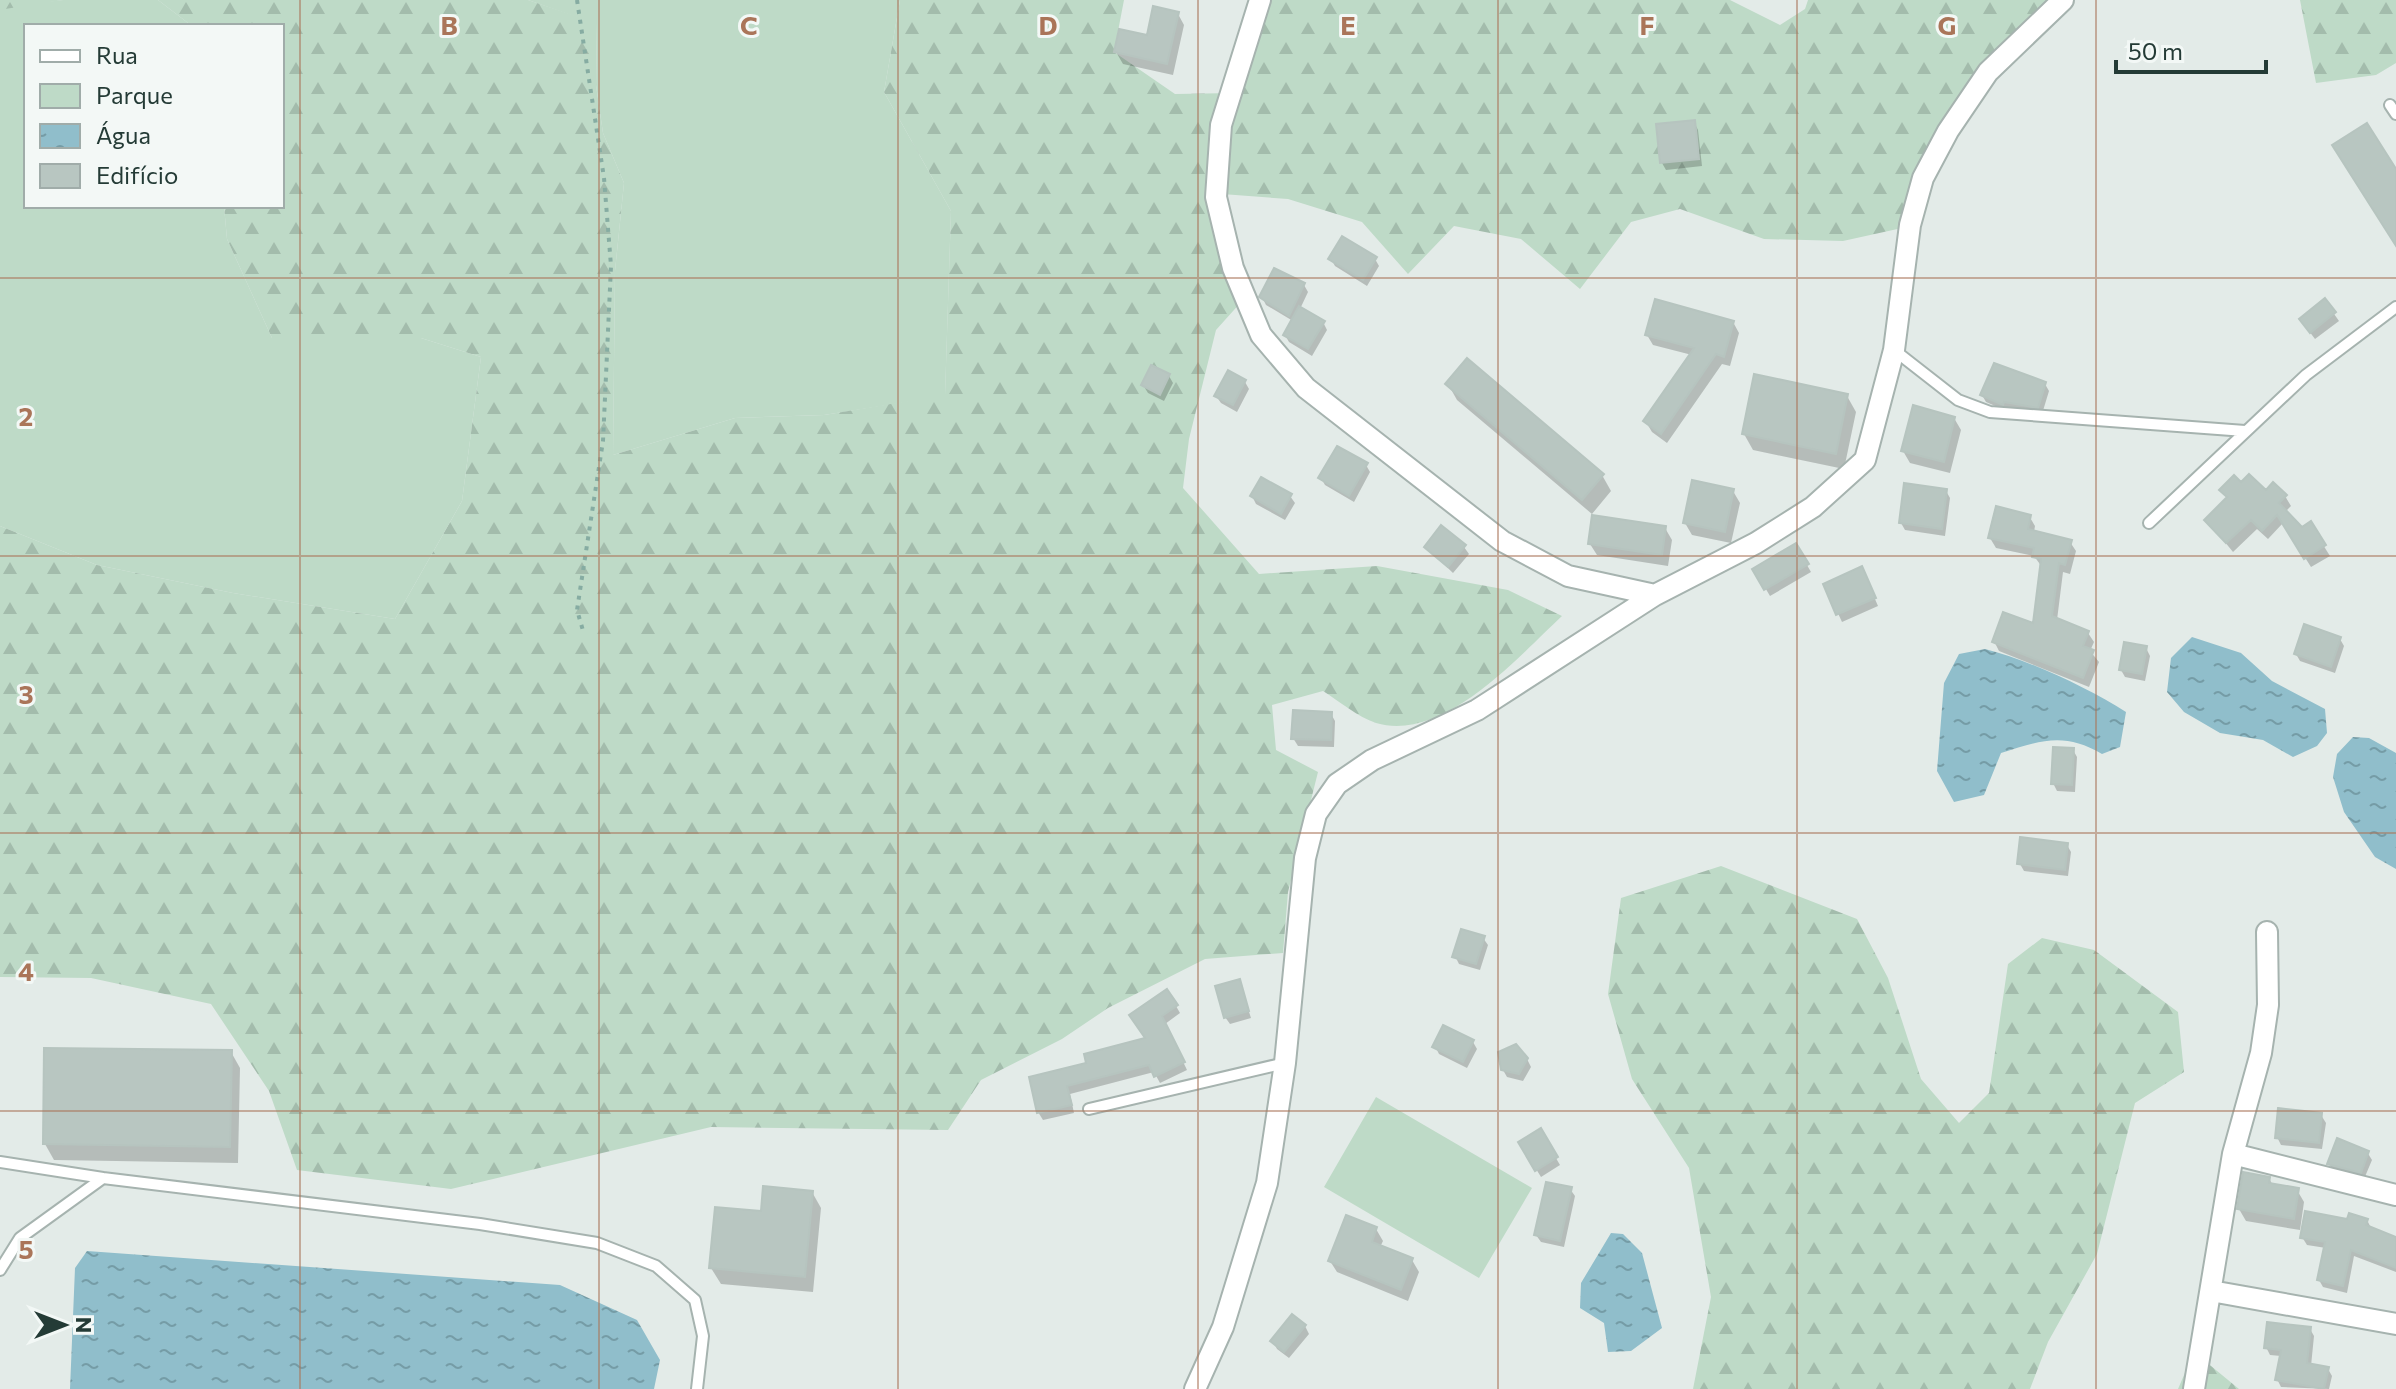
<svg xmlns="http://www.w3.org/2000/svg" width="2396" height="1389" font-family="Commissioner,sans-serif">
  <defs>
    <pattern id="forest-firs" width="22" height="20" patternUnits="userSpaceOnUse" patternTransform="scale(2)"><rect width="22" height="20" fill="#bedac7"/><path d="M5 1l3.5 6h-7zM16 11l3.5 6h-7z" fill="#a3bcac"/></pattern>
    <pattern id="water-ripples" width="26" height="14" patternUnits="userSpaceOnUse" patternTransform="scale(2)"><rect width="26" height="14" fill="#90becb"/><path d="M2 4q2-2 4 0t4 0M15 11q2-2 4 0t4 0" fill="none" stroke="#759ca6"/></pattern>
  </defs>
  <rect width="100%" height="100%" fill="#e3ebe8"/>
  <path fill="#bedac7" d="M 63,0 L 158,0 L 192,26 L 26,26 L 26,206 L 224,206 L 227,239 L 272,338 L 421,338 L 481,357 L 462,501 L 395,619 L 233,593 L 97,565 L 0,526 L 0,7 Z
    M 528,0 L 900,0 L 884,92 L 951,211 L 945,396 L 824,415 L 735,418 L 613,455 L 615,271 L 624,183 L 603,133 L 596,85 L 597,24 Z
    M 1376,1097 L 1532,1188 L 1479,1278 L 1324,1187 Z"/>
  <path fill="url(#forest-firs)" d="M 0,0 L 63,0 L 5,9 L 0,7 Z
    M 158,0 L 528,0 L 597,23 L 596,85 L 603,133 L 624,183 L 615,271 L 613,455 L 735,418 L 824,415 L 945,395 L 951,211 L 884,92 L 900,0 L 1124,0 L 1114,52 L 1175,94 L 1234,93 L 1270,0 L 1730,0 L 1780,25 L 1805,9 L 1808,0 L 2054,0 L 1982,68 L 1902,228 L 1843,241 L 1764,239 L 1680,209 L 1631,222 L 1580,289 L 1521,239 L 1454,226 L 1408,274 L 1362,222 L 1288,199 L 1222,194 L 1251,291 L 1216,330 L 1189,439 L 1183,488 L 1259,574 L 1377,566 L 1508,590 L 1562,616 C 1518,657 1443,743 1376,723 C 1358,717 1339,701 1323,691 L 1272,705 L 1276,750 L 1318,772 L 1288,892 L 1283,953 L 1205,959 L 1108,1008 L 1062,1039 L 981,1080 L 948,1130 L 711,1127 L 451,1189 L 297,1170 L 269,1091 L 211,1004 L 91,978 L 0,977 L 0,526 L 97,565 L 233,593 L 395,619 L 462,501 L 481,357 L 421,338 L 272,338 L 227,239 L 224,206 L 282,206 L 282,26 L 192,26 Z
    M 2300,0 L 2396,0 L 2396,63 L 2376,75 L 2316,83 Z
    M 1721,866 L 1857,919 L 1888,978 L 1921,1079 L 1959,1123 L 1989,1093 L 2008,964 L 2042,938 L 2094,950 L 2178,1012 L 2184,1072 L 2135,1103 L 2097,1254 L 2048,1342 L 2030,1389 L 1693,1389 L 1711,1297 L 1689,1168 L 1632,1079 L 1608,994 L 1621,898 Z
    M 2194,1352 L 2239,1389 L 2178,1389 Z"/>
  <path fill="url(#water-ripples)" d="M 2192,637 L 2241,653 L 2272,681 L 2325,709 L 2327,733 L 2317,746 L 2293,757 L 2263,740 L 2220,733 L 2184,712 L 2167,692 L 2171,658 Z
    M 1985,649 C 2029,660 2088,688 2126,712 L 2120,747 L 2102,754 C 2065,732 2041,740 2001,753 L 1984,795 L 1954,802 L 1937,771 L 1944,683 L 1959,654 Z
    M 2353,737 L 2369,738 L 2396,753 L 2396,869 L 2375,857 L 2344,812 L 2333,777 L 2337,754 Z
    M 1611,1233 L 1623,1234 L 1642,1253 L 1662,1328 L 1631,1351 L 1608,1352 L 1604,1323 L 1580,1308 L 1581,1283 Z
    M 87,1251 L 560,1285 L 637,1320 L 660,1360 L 654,1389 L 70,1389 L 75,1268 Z"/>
  <path fill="#0003" d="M 1178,14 L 1184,25 L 1173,75 L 1123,64 L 1116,52 L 1148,38 Z
    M 1694,122 L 1698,130 L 1702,166 L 1666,170 L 1662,163 Z
    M 1331,259 L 1375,259 L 1379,266 L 1367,286 L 1335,266 Z
    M 1304,285 L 1308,292 L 1300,309 L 1323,322 L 1327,330 L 1312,356 L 1289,342 L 1285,335 L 1293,321 L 1266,305 L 1262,297 Z
    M 2325,301 L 2339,321 L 2315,339 L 2306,327 Z
    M 1733,322 L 1739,333 L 1730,366 L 1722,364 L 1667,443 L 1652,432 L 1646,422 L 1692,355 L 1653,345 L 1647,335 Z
    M 1169,376 L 1173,383 L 1164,401 L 1148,393 L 1143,385 Z
    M 1245,382 L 1249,389 L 1237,412 L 1221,403 L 1216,396 Z
    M 1448,384 L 1602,475 L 1611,491 L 1592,514 L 1457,400 Z
    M 2045,384 L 2049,391 L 2042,414 L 2008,408 L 2007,411 L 1986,402 L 1982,395 Z
    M 1847,396 L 1856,412 L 1844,469 L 1753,450 L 1744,434 Z
    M 1954,418 L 1961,430 L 1950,473 L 1910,463 L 1903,451 Z
    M 1366,465 L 1370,472 L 1354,502 L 1325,485 L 1321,478 Z
    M 2241,485 L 2285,496 L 2291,506 L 2285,512 L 2301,529 L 2310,524 L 2330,556 L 2311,567 L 2283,523 L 2268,539 L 2257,529 L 2233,552 L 2207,520 L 2228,500 L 2222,490 Z
    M 1733,491 L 1740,503 L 1731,543 L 1692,535 L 1685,523 Z
    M 1946,491 L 1950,498 L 1945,536 L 1905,530 L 1901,523 Z
    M 1252,496 L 1290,496 L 1295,503 L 1285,520 L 1256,504 Z
    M 2029,516 L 2035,526 L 2034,532 L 2070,542 L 2076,551 L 2070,574 L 2063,572 L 2057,620 L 2088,633 L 2094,642 L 2090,651 L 2099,662 L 2089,687 L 1999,651 L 1994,641 L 2035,626 L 2042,567 L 2034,556 L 1996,548 L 1990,538 Z
    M 1665,528 L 1672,540 L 1668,566 L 1597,555 L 1590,544 Z
    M 1796,546 L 1811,572 L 1770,596 L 1754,569 Z
    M 1426,547 L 1464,547 L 1469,554 L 1453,573 Z
    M 1865,576 L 1878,606 L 1842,622 L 1825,585 Z
    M 2340,639 L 2344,646 L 2335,673 L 2300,661 L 2296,654 Z
    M 2146,648 L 2150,656 L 2145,681 L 2125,677 L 2121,670 Z
    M 1331,714 L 1335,721 L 1334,747 L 1298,746 L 1293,738 Z
    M 2073,750 L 2077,757 L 2075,792 L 2057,791 L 2053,783 Z
    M 2067,845 L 2071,852 L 2068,876 L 2024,871 L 2020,864 Z
    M 1483,938 L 1488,945 L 1480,970 L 1459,964 L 1455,956 Z
    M 1239,981 L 1251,1018 L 1230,1024 L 1225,1017 Z
    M 1176,1006 L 1180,1013 L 1165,1024 L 1187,1070 L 1160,1083 L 1154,1072 L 1070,1094 L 1074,1113 L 1043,1120 L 1038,1112 L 1089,1065 L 1147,1040 L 1136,1023 Z
    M 1473,1042 L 1477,1049 L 1467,1068 L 1439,1054 L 1435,1046 Z
    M 231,1052 L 240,1068 L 238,1163 L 54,1160 L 45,1144 Z
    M 1527,1059 L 1531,1067 L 1523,1081 L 1507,1077 L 1503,1070 Z
    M 2321,1115 L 2326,1123 L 2322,1149 L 2281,1145 L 2277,1137 Z
    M 1540,1131 L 1560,1165 L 1541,1177 L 1520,1143 Z
    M 2367,1152 L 2372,1160 L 2364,1179 L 2333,1171 L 2329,1164 Z
    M 2269,1178 L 2273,1186 L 2297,1190 L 2304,1202 L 2300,1230 L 2246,1221 L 2239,1209 Z
    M 1570,1189 L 1575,1196 L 1564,1247 L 1541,1242 L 1536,1235 Z
    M 812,1192 L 821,1208 L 813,1292 L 721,1284 L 711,1268 L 763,1213 Z
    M 2367,1220 L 2371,1228 L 2396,1239 L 2396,1272 L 2354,1256 L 2347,1293 L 2323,1287 L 2319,1280 L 2326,1248 L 2307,1245 L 2302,1237 Z
    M 1376,1229 L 1383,1241 L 1380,1247 L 1412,1260 L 1419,1272 L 1408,1301 L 1337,1272 L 1330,1261 Z
    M 1305,1326 L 1309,1334 L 1289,1358 L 1277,1349 L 1273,1341 Z
    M 2310,1329 L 2314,1336 L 2311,1366 L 2328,1369 L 2332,1376 L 2329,1389 L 2281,1387 L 2277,1379 L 2281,1356 L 2270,1355 L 2266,1347 Z"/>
  <path fill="#b8c6c1" stroke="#b6c4bf" stroke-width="2" d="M 1153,6 L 1179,12 L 1167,64 L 1114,52 L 1119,29 L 1147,35 Z
    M 1695,120 L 1699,159 L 1660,163 L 1656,124 Z
    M 2367,123 L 2396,169 L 2396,246 L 2332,145 Z
    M 1342,236 L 1377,257 L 1363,280 L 1328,259 Z
    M 1274,268 L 1305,283 L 1289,316 L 1259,297 Z
    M 2325,298 L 2336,312 L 2310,333 L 2299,319 Z
    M 1655,299 L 1734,321 L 1724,357 L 1716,354 L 1661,434 L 1643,421 L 1694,348 L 1645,335 Z
    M 1299,306 L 1325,321 L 1308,349 L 1283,335 Z
    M 1467,358 L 1604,474 L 1582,500 L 1445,384 Z
    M 1994,363 L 2046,382 L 2038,408 L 2004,402 L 2003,405 L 1980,395 Z
    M 1151,365 L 1170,374 L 1160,395 L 1141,385 Z
    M 1228,370 L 1246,380 L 1233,405 L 1214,396 Z
    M 1754,374 L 1848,394 L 1836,454 L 1742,434 Z
    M 1913,405 L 1955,417 L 1944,462 L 1901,451 Z
    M 1337,446 L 1368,463 L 1349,496 L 1318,478 Z
    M 2249,474 L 2266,490 L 2273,482 L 2287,495 L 2279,503 L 2302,527 L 2311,521 L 2326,545 L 2304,559 L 2277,515 L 2262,531 L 2251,520 L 2226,543 L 2204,520 L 2227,497 L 2219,490 L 2234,475 L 2241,482 Z
    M 1261,477 L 1292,494 L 1281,514 L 1250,496 Z
    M 1692,480 L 1734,489 L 1725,532 L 1683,523 Z
    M 1904,483 L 1947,489 L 1942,529 L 1899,523 Z
    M 1996,506 L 2031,515 L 2028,529 L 2072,540 L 2065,565 L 2059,563 L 2052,616 L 2089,631 L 2083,646 L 2094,650 L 2083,678 L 1992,642 L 2003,612 L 2033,623 L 2041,559 L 2032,557 L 2034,548 L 1988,538 Z
    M 1592,515 L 1666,526 L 1662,555 L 1588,544 Z
    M 1441,525 L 1466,545 L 1448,567 L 1424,547 Z
    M 1796,543 L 1809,564 L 1764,590 L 1752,569 Z
    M 1862,566 L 1876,598 L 1836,615 L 1823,584 Z
    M 2304,624 L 2341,637 L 2331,667 L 2294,654 Z
    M 2124,642 L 2147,646 L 2142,674 L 2119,670 Z
    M 1293,710 L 1332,712 L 1331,740 L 1291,739 Z
    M 2053,747 L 2074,748 L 2072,785 L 2051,784 Z
    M 2020,837 L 2068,843 L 2065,870 L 2017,864 Z
    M 1461,929 L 1485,936 L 1476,964 L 1452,957 Z
    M 1240,979 L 1249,1011 L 1224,1018 L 1215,986 Z
    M 1167,989 L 1178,1005 L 1162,1016 L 1185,1062 L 1154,1077 L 1149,1065 L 1067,1086 L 1072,1105 L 1037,1113 L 1029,1077 L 1086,1063 L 1084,1054 L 1145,1038 L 1129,1015 Z
    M 1443,1025 L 1474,1040 L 1463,1062 L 1432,1047 Z
    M 1516,1044 L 1528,1058 L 1519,1074 L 1501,1070 L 1498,1052 Z
    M 44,1048 L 232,1050 L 230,1147 L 43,1144 Z
    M 2278,1108 L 2322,1113 L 2319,1143 L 2275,1138 Z
    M 1541,1128 L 1558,1157 L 1535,1171 L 1518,1142 Z
    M 2337,1138 L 2369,1151 L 2361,1173 L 2327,1164 Z
    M 2243,1172 L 2270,1177 L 2269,1183 L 2299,1188 L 2294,1219 L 2237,1209 Z
    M 1546,1182 L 1572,1187 L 1560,1241 L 1534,1235 Z
    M 763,1186 L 813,1191 L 805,1277 L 709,1268 L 715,1207 L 761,1211 Z
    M 2305,1211 L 2347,1219 L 2349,1213 L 2368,1219 L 2366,1225 L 2396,1237 L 2396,1268 L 2351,1250 L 2343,1286 L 2317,1280 L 2325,1242 L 2300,1238 Z
    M 1346,1215 L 1377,1227 L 1372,1242 L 1413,1258 L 1401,1290 L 1328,1261 Z
    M 1292,1314 L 1306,1325 L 1284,1352 L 1270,1341 Z
    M 2267,1322 L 2311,1327 L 2307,1363 L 2329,1367 L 2324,1389 L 2275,1380 L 2281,1350 L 2264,1348 Z"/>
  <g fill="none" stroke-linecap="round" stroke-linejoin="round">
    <g stroke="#a6b3af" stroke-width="14">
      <path id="lane" d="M 2390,105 L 2396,114
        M 1894,350 L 1958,400 L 1990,412 L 2245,431
        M 2149,523 L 2306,375 L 2396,307
        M 1089,1109 L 1285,1063
        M 0,1162 L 103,1178 L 480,1224 L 597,1243 L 656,1266 L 695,1300 L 703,1336 L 697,1389
        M 0,1270 L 20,1238 L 103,1178"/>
    </g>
    <g stroke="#a6b3af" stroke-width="24">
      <path id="street" d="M 1260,0 L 1221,125 L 1216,197 L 1233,268 L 1261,335 L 1306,388 L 1502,541 L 1568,576 L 1655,595
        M 2233,1154 L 2396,1195
        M 2211,1291 L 2396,1324
        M 1195,1389 L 1223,1327 L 1267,1183 L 1285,1063 L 1305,858 L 1316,814 L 1337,784 L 1372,760 L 1477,710 L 1655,595 L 1756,543 L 1813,507 L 1865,460 L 1894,350 L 1910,225 L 1923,178 L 1948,131 L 1988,72 L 2063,0
        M 2194,1389 L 2233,1154 L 2261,1053 L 2268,1005 L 2267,932"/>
    </g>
    <path stroke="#86aca2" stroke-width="4" stroke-dasharray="4 6" stroke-linecap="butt" d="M 577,0 L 604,178 L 611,266 L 603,441 L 577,610 L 584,634"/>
    <use href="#lane" stroke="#fff" stroke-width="10"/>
    <use href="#street" stroke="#fff" stroke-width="20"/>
  </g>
  <path fill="none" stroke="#aa7559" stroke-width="2" stroke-opacity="0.55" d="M 300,0 L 300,1389M 599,0 L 599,1389M 898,0 L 898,1389M 1198,0 L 1198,1389M 1498,0 L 1498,1389M 1797,0 L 1797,1389M 2096,0 L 2096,1389M 0,278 L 2396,278M 0,556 L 2396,556M 0,833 L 2396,833M 0,1111 L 2396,1111"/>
  <g font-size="26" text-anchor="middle" font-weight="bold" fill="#aa7559" stroke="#f3f8f6" stroke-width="6" stroke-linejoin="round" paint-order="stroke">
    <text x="449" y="35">B</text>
    <text x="749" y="35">C</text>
    <text x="1048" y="35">D</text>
    <text x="1348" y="35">E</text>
    <text x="1647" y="35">F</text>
    <text x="1947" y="35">G</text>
    <text x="26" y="426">2</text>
    <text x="26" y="704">3</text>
    <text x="26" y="981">4</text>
    <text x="26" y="1259">5</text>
  </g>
  <rect x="24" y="24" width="260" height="184" fill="#f3f8f6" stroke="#a0aca9" stroke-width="2"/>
  <rect x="40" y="50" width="40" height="12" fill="#ffffff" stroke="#a0aca9" stroke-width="2"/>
  <text x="96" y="64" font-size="24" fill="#243b36">Rua</text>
  <rect x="40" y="84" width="40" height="24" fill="#bedac7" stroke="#a0aca9" stroke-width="2"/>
  <text x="96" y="104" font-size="24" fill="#243b36">Parque</text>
  <rect x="40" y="124" width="40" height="24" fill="url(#water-ripples)" stroke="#a0aca9" stroke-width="2"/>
  <text x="96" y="144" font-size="24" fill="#243b36">Água</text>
  <rect x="40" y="164" width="40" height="24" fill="#b8c6c1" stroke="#a0aca9" stroke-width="2"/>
  <text x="96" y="184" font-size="24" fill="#243b36">Edifício</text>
  <g transform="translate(64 1325) rotate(90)" stroke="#f3f8f6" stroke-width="6" paint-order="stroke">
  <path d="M0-6L14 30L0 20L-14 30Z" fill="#243b36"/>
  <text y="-12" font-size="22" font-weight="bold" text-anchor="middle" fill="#243b36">N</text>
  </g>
  <path d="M2116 60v12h150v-12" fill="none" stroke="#243b36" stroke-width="4"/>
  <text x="2128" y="60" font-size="24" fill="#243b36" stroke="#f3f8f6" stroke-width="6" paint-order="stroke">50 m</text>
</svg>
